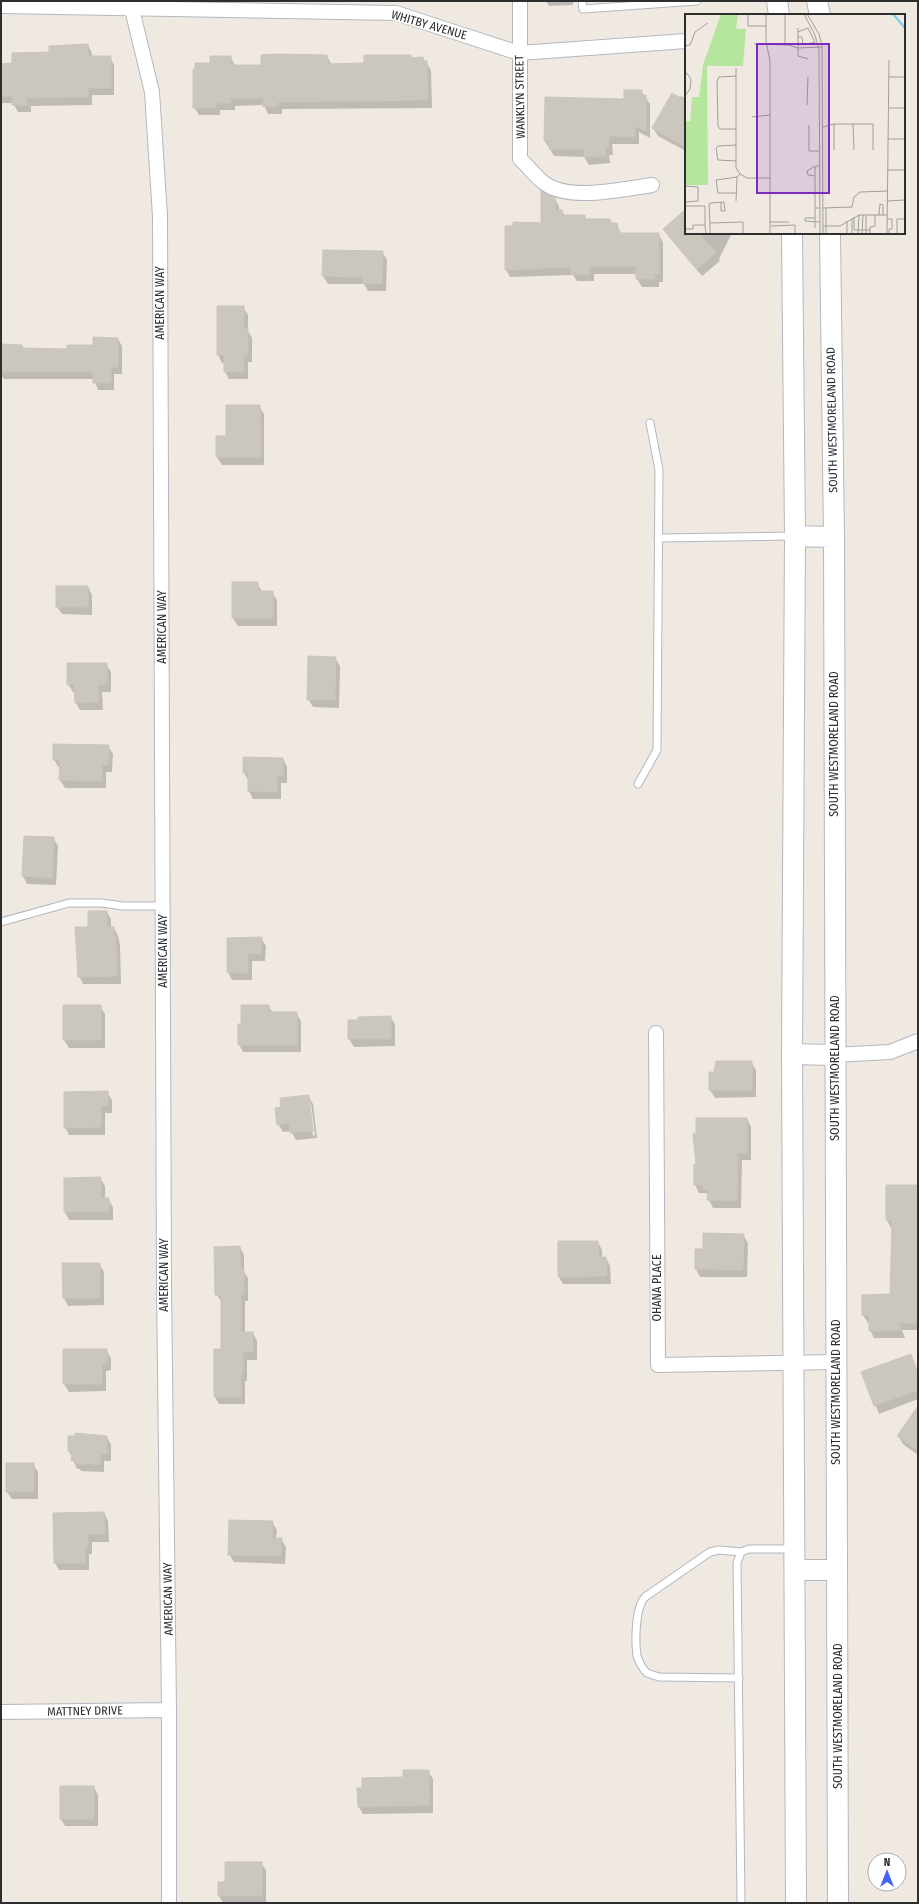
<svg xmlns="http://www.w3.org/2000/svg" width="919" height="1904" font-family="'Fira Sans Condensed',sans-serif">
  <rect width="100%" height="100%" fill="#efe9e1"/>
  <path fill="#0003" fill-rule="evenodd" d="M 546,1 L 573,1 L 573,5 L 549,6 Z
    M 88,45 L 92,53 L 92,57 L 110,57 L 114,65 L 114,95 L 92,95 L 92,105 L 31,106 L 31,112 L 18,112 L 13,103 L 1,103 L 1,65 L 13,64 L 50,53 Z
    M 327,56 L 331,64 L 365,64 L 410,56 L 412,58 L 423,58 L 431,70 L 432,108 L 282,109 L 282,114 L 268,114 L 264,105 L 235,106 L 235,110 L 220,110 L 220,115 L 199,115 L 194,107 L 211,64 L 231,57 L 235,66 L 262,66 Z
    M 641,91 L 650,104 L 650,138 L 639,132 L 639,144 L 612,144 L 613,155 L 609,155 L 610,163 L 589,165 L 584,157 L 554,156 L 545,141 Z
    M 681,96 L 686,99 L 686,155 L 684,150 L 658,136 L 653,128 Z
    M 554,198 L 559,206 L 559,211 L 562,211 L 565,216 L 585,216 L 587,220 L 610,220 L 612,224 L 617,224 L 621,234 L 658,234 L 663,242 L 663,282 L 659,282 L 659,287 L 642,287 L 637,279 L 637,274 L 594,274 L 594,281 L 577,281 L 573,275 L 510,277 L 506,269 L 542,224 Z
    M 686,211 L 686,233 L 732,233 L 719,259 L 720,261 L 702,276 L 669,237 L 665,229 Z
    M 382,252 L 387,260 L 386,291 L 368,291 L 364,284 L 328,284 L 323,276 Z
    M 243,307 L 248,315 L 248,331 L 252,338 L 252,362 L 248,362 L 248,379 L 229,379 L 225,372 L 225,363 L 222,363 L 218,355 Z
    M 118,339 L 122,346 L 122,374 L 114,374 L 114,390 L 98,390 L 94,379 L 4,379 L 1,375 L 1,345 L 22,346 L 24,349 L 68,350 L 94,346 Z
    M 259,406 L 264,414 L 264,465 L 222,465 L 217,457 L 217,437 L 227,437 Z
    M 257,583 L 262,592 L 272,592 L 277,600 L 277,626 L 238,626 L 233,618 Z
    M 88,587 L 92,595 L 92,615 L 62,614 L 57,607 Z
    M 335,658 L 340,666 L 339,708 L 313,707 L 308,699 Z
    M 106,664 L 111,672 L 111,692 L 102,692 L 103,710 L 80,710 L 76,703 L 76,692 L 73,692 L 68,684 Z
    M 108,746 L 113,754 L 112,772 L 106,772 L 106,788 L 65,788 L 60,780 L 61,767 L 58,767 L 54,759 Z
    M 283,759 L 287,767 L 287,783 L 281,783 L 281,799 L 253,799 L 249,791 L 249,781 L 244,773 Z
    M 25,837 L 53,838 L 58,846 L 56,885 L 27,884 L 23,876 Z
    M 107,912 L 111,919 L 111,928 L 114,928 L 118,936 L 120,945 L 121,984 L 83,984 L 79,976 L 89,928 Z
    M 261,938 L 266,946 L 265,961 L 252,961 L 252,980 L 232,980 L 228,972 L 228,939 Z
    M 64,1006 L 100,1006 L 105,1014 L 105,1048 L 69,1048 L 64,1040 Z
    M 268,1006 L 273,1013 L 296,1013 L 301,1021 L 301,1052 L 243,1052 L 239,1044 L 242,1025 Z
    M 391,1017 L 395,1025 L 395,1046 L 354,1047 L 349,1039 Z
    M 751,1062 L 756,1070 L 756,1097 L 715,1098 L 710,1090 L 714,1073 Z
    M 107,1092 L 112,1100 L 112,1113 L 105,1113 L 105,1135 L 69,1135 L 65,1127 Z
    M 308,1096 L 313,1104 L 317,1138 L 296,1140 L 291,1131 L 283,1132 L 278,1124 L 282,1108 ZM 309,1103 L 311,1103 L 315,1135 L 313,1136 Z
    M 747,1119 L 751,1127 L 751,1160 L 742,1160 L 741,1208 L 713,1208 L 706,1193 L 699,1193 L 695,1185 Z
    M 100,1178 L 105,1186 L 105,1199 L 108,1199 L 113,1207 L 113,1220 L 69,1220 L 65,1212 L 65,1179 Z
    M 887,1186 L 918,1186 L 918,1330 L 902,1330 L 905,1338 L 874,1338 L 870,1330 L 870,1323 L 868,1323 L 863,1315 L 863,1296 L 891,1295 L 893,1228 L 891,1228 L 887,1220 Z
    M 743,1235 L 748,1243 L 747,1277 L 700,1277 L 696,1269 L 696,1250 L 704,1250 Z
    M 598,1242 L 602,1250 L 602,1258 L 606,1258 L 610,1266 L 611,1284 L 563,1284 L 559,1277 Z
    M 240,1247 L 244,1255 L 244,1272 L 248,1278 L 248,1301 L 245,1301 L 245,1333 L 253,1333 L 257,1341 L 257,1360 L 247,1360 L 247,1381 L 245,1381 L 245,1404 L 219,1404 L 215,1397 L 222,1350 L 222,1302 L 216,1294 Z
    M 63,1264 L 99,1264 L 104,1272 L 104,1305 L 68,1306 L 64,1298 Z
    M 106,1350 L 111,1358 L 111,1370 L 106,1371 L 106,1391 L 69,1392 L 64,1384 Z
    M 910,1355 L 918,1372 L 918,1399 L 879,1414 L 863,1373 Z
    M 918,1408 L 918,1455 L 903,1444 L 899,1437 Z
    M 107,1437 L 111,1445 L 111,1461 L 104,1461 L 104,1472 L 81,1471 L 80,1469 L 77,1469 L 69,1451 Z
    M 33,1464 L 38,1472 L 38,1499 L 12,1499 L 7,1492 Z
    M 104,1513 L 108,1521 L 109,1542 L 92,1542 L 92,1554 L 89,1554 L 89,1570 L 59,1570 L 55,1563 Z
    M 272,1522 L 277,1530 L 276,1539 L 281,1539 L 286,1547 L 285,1564 L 234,1562 L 229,1554 Z
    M 428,1771 L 433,1779 L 433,1813 L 363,1814 L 359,1807 L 404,1778 Z
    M 94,1787 L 98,1795 L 98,1826 L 65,1826 L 61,1819 Z
    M 261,1863 L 266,1870 L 266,1903 L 223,1903 L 219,1896 L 219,1883 L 226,1883 Z"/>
  <path fill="#cbc7bf" stroke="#cbc5ba" d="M 88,44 L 88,56 L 111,56 L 111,88 L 88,88 L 88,97 L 27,98 L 27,105 L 12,105 L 12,96 L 1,96 L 1,64 L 12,63 L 12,53 L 49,52 L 49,46 Z
    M 277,54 L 327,55 L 328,64 L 364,63 L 364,55 L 411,55 L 411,58 L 423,57 L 423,61 L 427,61 L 428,100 L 278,102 L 278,106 L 263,107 L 263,98 L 231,98 L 231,103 L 216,103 L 216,108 L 193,108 L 193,69 L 195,69 L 195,63 L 210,63 L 210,56 L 231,56 L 231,65 L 261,65 L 261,55 Z
    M 624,90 L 642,90 L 642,95 L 646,95 L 646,131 L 635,126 L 635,137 L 609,136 L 609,147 L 605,147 L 606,156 L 584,157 L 584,149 L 549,149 L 549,141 L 544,141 L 545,97 L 624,99 Z
    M 672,93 L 686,101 L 686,147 L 652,128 Z
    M 541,191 L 555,197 L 555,210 L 562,210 L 562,215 L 585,215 L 585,219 L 610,219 L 610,223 L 617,223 L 619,233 L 659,233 L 659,274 L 655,274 L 655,279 L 636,279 L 636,266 L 590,266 L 590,274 L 571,274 L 571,267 L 505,270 L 505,226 L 513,226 L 513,222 L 541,223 Z
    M 686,209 L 686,233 L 699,233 L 716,253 L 697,269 L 663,229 Z
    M 323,250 L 383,251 L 382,284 L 363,283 L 363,277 L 322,276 Z
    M 217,306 L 244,306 L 244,329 L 248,329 L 248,355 L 244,355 L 244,372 L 224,372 L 224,355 L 217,355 Z
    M 93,337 L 118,338 L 118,367 L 111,367 L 111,383 L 93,383 L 93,372 L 1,372 L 1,344 L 22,345 L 22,348 L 67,349 L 67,345 L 93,345 Z
    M 226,405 L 260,405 L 261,457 L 216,457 L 216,436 L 226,436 Z
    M 232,582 L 258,582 L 258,591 L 273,591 L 273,618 L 232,618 Z
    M 56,586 L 88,586 L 88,607 L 56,607 Z
    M 308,656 L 336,657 L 335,700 L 307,700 Z
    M 67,663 L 107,663 L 107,684 L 98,685 L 99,702 L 75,703 L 74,684 L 67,685 Z
    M 53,744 L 109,745 L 108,765 L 102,765 L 102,781 L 59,780 L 60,760 L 53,760 Z
    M 243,757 L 283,758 L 283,776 L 277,776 L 277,792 L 248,791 L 248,773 L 243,773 Z
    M 24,836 L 54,837 L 52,878 L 22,876 Z
    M 88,911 L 107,911 L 107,927 L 114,927 L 114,936 L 116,936 L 117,976 L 78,977 L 75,927 L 88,927 Z
    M 262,937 L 261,954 L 248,953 L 248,973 L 227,972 L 227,938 Z
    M 63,1005 L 101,1005 L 101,1040 L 63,1040 Z
    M 241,1005 L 269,1005 L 269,1012 L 297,1012 L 297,1045 L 238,1045 L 238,1024 L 241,1024 Z
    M 391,1016 L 391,1039 L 348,1039 L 348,1020 L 358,1020 L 358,1017 Z
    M 716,1061 L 752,1061 L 752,1090 L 709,1090 L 709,1072 L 714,1072 Z
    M 108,1091 L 108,1106 L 101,1106 L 101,1127 L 64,1128 L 64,1092 Z
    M 309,1095 L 313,1131 L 290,1133 L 289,1123 L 277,1125 L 275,1108 L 281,1107 L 280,1098 Z
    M 696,1118 L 747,1118 L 747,1153 L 738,1153 L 737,1201 L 707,1200 L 708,1190 L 703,1190 L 703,1185 L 694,1185 L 694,1164 L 696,1164 L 693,1134 L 696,1134 Z
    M 101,1177 L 101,1198 L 109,1198 L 109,1212 L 64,1212 L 64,1178 Z
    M 886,1185 L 918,1185 L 918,1323 L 899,1323 L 902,1330 L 869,1331 L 869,1315 L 862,1315 L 862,1295 L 890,1294 L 892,1221 L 886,1220 Z
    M 703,1233 L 744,1234 L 743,1270 L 695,1269 L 695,1249 L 703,1249 Z
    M 558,1241 L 598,1241 L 599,1257 L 606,1257 L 607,1276 L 558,1277 Z
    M 240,1246 L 241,1269 L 244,1269 L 244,1294 L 241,1294 L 241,1332 L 253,1332 L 253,1352 L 243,1352 L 243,1374 L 241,1374 L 241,1397 L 214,1397 L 214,1349 L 221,1349 L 221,1295 L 215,1295 L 214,1247 Z
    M 62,1263 L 100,1263 L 100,1298 L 63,1298 Z
    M 63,1349 L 107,1349 L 107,1363 L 102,1363 L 102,1384 L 63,1384 Z
    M 911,1354 L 918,1374 L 918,1390 L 874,1406 L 861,1372 Z
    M 918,1406 L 918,1451 L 897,1436 Z
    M 75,1433 L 107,1436 L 107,1454 L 101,1454 L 100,1464 L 76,1464 L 76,1461 L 71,1461 L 72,1451 L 68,1451 L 68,1436 L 75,1436 Z
    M 6,1463 L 34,1463 L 34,1492 L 6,1492 Z
    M 104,1512 L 105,1534 L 88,1534 L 88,1547 L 85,1547 L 86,1563 L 54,1563 L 53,1513 Z
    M 229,1520 L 273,1521 L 272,1538 L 282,1538 L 281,1556 L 228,1555 Z
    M 403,1770 L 429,1770 L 430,1805 L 358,1807 L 357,1788 L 362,1788 L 362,1778 L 403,1777 Z
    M 60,1786 L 94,1786 L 94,1819 L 60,1819 Z
    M 225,1862 L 262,1862 L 262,1896 L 218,1896 L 218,1882 L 225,1882 Z"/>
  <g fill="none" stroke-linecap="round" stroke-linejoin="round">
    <g stroke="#b4b7c1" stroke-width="9">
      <path id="lane" d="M 582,1 L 583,9 L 697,1
        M 658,538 L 795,536
        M 638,784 L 657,750 L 659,470 L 650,423
        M 1,922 L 69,903 L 101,903 L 123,906 L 162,906
        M 739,1678 L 659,1677 L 647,1673 C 642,1668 639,1662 637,1656 C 635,1641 635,1608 645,1597 L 710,1552 L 719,1550 L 741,1552
        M 741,1903 L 737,1563 L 741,1552 L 749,1549 L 792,1549"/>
    </g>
    <g stroke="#b4b7c1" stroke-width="16">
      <path id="street" d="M 130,1 L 152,92 L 160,216 L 164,1285 L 169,1710 L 169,1903
        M 520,1 L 520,159 C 528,166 536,177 544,183 C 570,202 622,189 652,185
        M 1,6 L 396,13 L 519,53 L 686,41
        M 656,1033 L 658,1365 L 836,1362
        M 834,1055 L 890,1052 L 918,1041
        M 1,1712 L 169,1710"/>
    </g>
    <g stroke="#b4b7c1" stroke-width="22">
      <path id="secondary" d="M 777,1 L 779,15
        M 817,1 L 820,15
        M 792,233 L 795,536 L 792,1054 L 796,1903
        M 830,233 L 834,537 L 838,1903
        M 795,536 L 834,537
        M 792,1054 L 834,1055
        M 795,1570 L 837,1570"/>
    </g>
    <use href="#lane" stroke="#fff" stroke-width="7"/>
    <use href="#street" stroke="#fff" stroke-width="14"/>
    <use href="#secondary" stroke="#fff" stroke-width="20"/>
  </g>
  <g text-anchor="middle" stroke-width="3" stroke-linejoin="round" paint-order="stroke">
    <g font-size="12" fill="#2e2e2e" stroke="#fff">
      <text transform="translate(429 25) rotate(16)" y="4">WHITBY AVENUE</text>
      <text transform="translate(520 97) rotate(-91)" y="4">WANKLYN STREET</text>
      <text transform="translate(160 303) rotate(-90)" y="4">AMERICAN WAY</text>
      <text transform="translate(832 420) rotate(-91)" y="4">SOUTH WESTMORELAND ROAD</text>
      <text transform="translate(162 627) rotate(-90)" y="4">AMERICAN WAY</text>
      <text transform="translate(834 744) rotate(-90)" y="4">SOUTH WESTMORELAND ROAD</text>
      <text transform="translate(163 951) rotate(-90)" y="4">AMERICAN WAY</text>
      <text transform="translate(835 1068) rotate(-90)" y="4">SOUTH WESTMORELAND ROAD</text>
      <text transform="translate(164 1275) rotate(-90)" y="4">AMERICAN WAY</text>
      <text transform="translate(657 1288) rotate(-90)" y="4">OHANA PLACE</text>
      <text transform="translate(836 1392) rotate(-90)" y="4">SOUTH WESTMORELAND ROAD</text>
      <text transform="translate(168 1599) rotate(-91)" y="4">AMERICAN WAY</text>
      <text transform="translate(85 1711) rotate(-1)" y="4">MATTNEY DRIVE</text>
      <text transform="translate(838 1716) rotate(-90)" y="4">SOUTH WESTMORELAND ROAD</text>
    </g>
  </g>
  <g transform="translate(685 14)">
    <rect width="220" height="220" fill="#efe9e1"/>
    <path d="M 36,0 L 53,0 L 51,15 L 61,15 L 58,52 L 22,52 L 23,171 L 0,171 L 0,107 L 5,107 L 7,83 L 14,83 L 18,51 Z" fill="#b6e59e"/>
    <path fill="none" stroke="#75cff0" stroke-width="2" d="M 208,0 L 220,14"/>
    <path fill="none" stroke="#a29e99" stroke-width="1" d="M 63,0 L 63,12 L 81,12M 81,0 L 81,27 L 85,47 L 85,220M 100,0 L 100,31M 119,0 L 130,21 L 134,36 L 135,220M 122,0 L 134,20 L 137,32 L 138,220M 113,14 L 113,42 L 123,45M 113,23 L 117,23 L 118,31 L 130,28 L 123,14 L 113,18M 69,30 L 103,31 L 113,34 L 137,33M 0,32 L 5,31 L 10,18 L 23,9M 51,54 L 51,154 L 55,160 L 62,164 L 85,164M 0,57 L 6,65 L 5,75 L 0,82M 51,62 L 34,63 L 32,67 L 33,112 L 35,115 L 51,115M 204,63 L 220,63M 122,91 L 123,63M 204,94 L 220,94M 67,103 L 85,101M 168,110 L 169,136M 124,111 L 124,137 L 134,137M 138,113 L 149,110 L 188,110 L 188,136M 203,125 L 220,125M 51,131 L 33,132 L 31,134 L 33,146 L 51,147M 149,136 L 149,110M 203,156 L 220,156M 130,162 L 123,161 L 122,157 L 130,152M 0,172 L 13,173 L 13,187 L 0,188M 51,179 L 33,179 L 31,166 L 52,163M 51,187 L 52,163 L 55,160M 202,187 L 220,186M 0,192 L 20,192 L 20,211M 130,194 L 130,153 L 135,151M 138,194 L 167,193 L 169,183 L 175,178 L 202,177M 141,194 L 141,220M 194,201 L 195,190 L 198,191 L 198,201M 169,203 L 169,216 L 185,216M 130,204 L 120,204 L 120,207 L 135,208M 167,205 L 167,220M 202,205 L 207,205 L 207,215 L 204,215 L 204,220M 162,207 L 162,220M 85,208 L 104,208M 25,209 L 24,190 L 26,189 L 39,188 L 40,197 L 36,197 L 36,188M 86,212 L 110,211 L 110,220M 138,212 L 155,212 L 174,201 L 202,201M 130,214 L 130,194 L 135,194M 0,215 L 8,215 L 8,211 L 20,211 L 21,220M 25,220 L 25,209 L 58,208 L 58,220M 173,220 L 174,201M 177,220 L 178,201M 181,220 L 181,201M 185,220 L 185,213 L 190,212 L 190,201M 202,220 L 204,46M 212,220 L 212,205 L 220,205"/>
    <path fill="#7b2cbf" fill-opacity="0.15" stroke="#7b2cbf" stroke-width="2" d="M 72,30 L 144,30 L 144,179 L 72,179 Z"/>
    <rect width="220" height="220" fill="none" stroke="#2e2e2e" stroke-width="2"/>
  </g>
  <rect width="919" height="1904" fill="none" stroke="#2e2e2e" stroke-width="4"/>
  <g transform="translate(887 1872)"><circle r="19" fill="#ffffff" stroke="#ababab"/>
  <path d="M0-3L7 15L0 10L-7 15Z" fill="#4264fb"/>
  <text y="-6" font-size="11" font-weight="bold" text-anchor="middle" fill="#2e2e2e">N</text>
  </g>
</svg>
